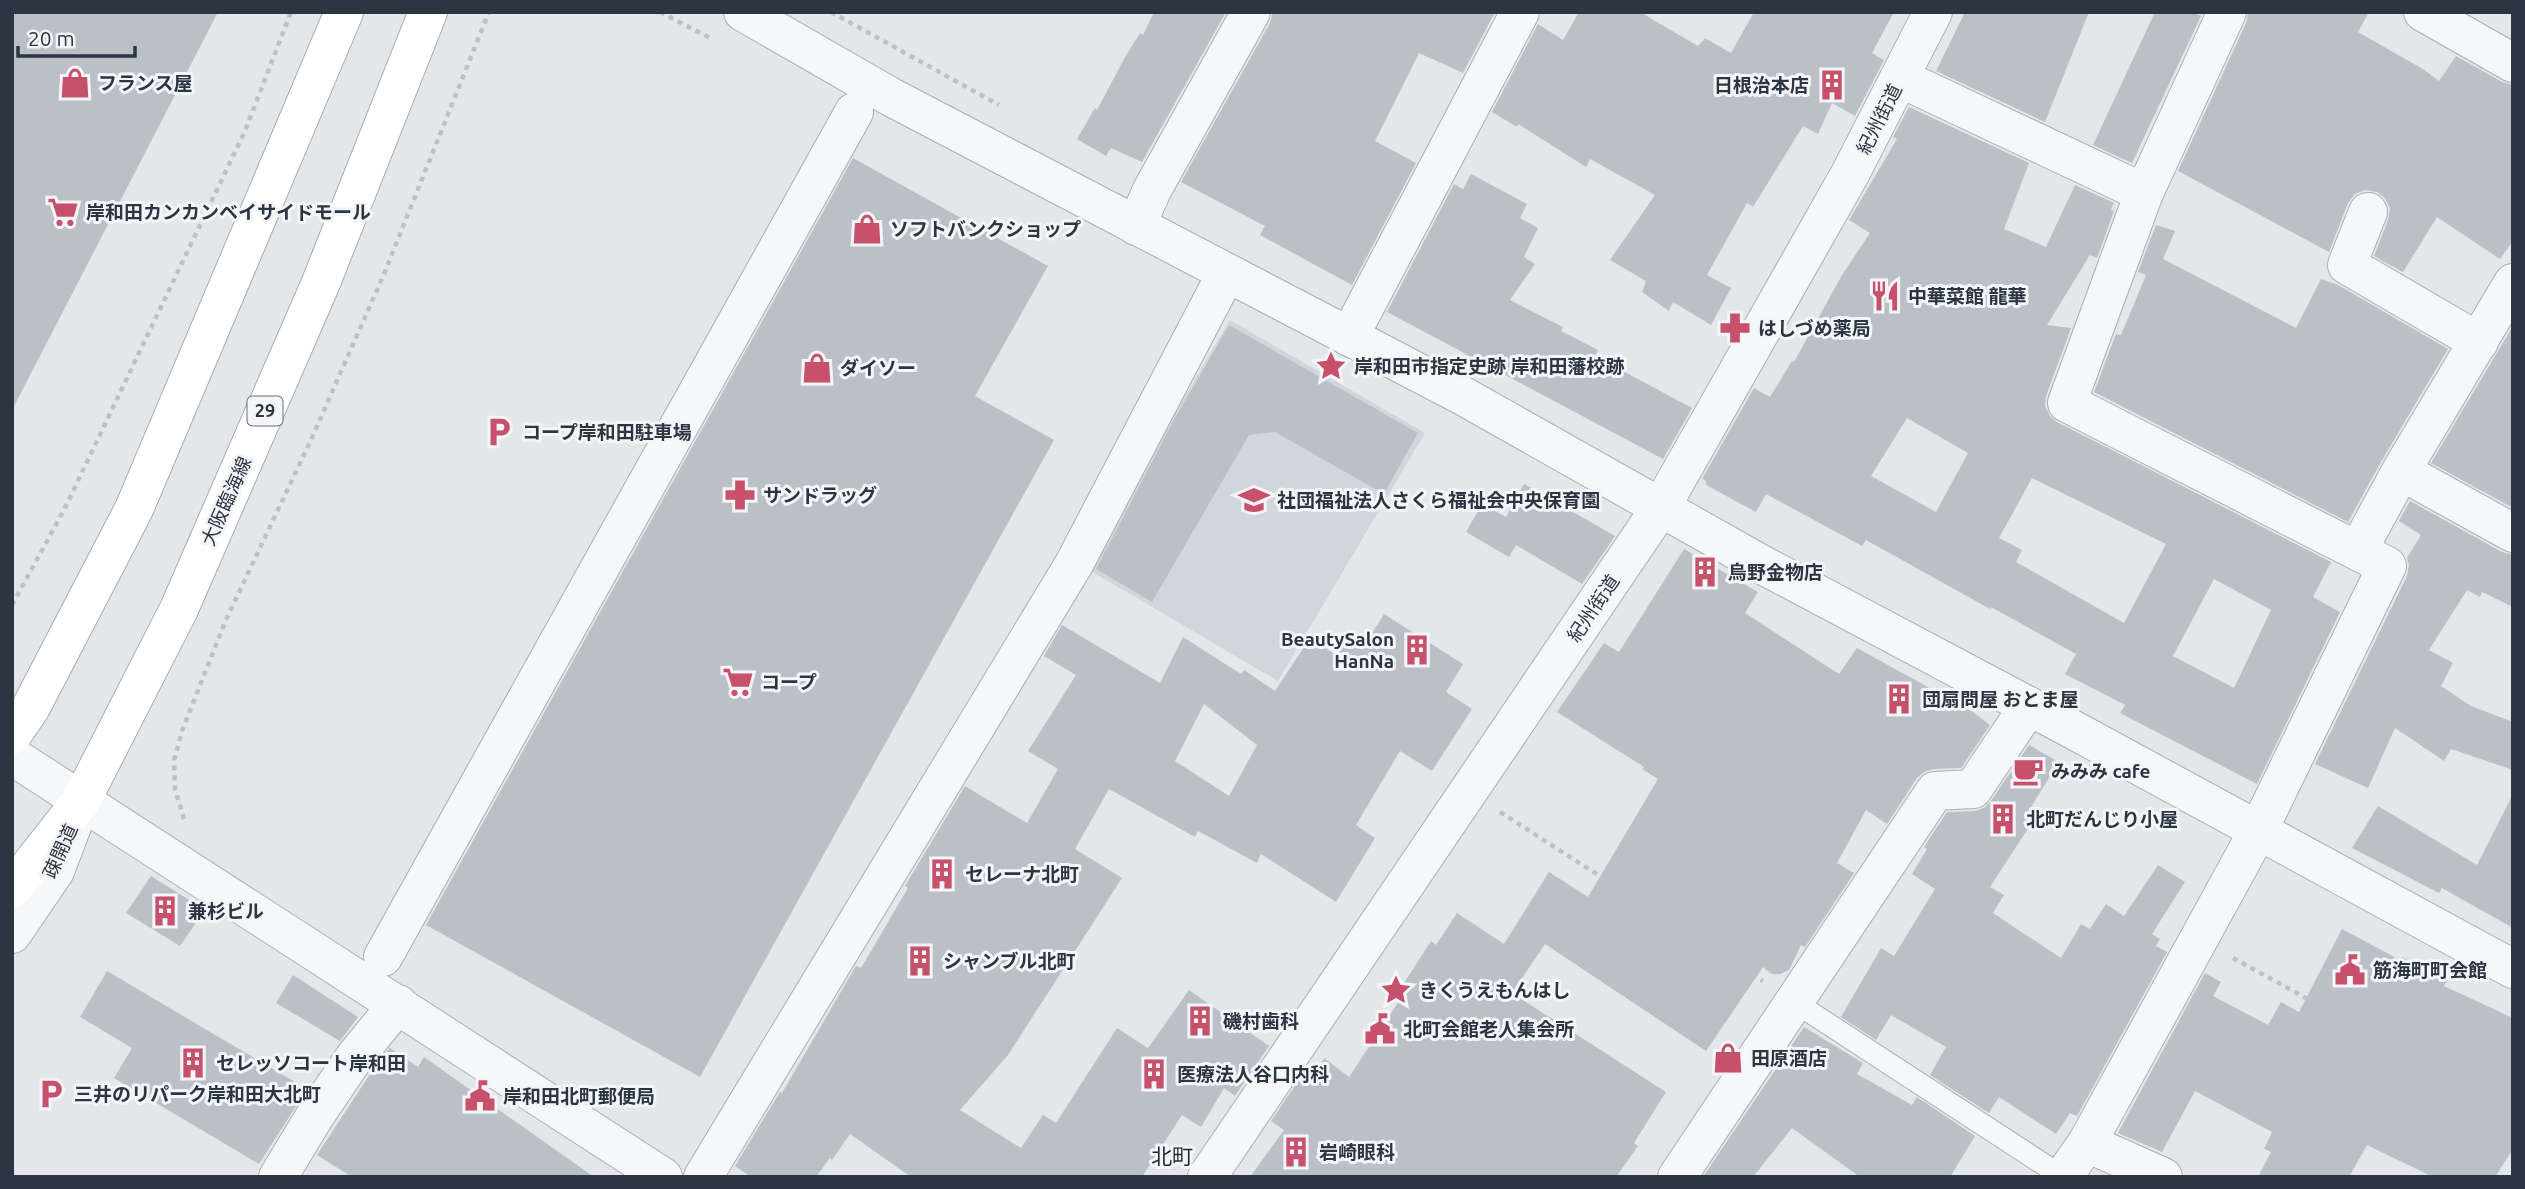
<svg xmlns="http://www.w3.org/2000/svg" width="2525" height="1189" font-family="Ubuntu,'Noto Sans JP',sans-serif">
  <rect width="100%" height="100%" fill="#e3e7ea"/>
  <path fill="#d1d6dc" d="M 1230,320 L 1425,433 L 1278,681 L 1084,567 Z"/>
  <path fill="#bbc0c7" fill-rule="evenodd" d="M 12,12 L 218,12 L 12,410 Z
    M 1154,12 L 1226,12 L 1142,162 L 1111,148 L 1106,156 L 1077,139 L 1095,108 L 1097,110 L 1124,59 L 1140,33 L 1143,35 Z
    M 1273,12 L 1495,12 L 1463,73 L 1419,53 L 1375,141 L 1416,163 L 1352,285 L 1260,235 L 1265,226 L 1181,182 L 1270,23 Z
    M 1579,12 L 1640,12 L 1698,46 L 1705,38 L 1731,53 L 1754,12 L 1894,12 L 1872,53 L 1884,60 L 1855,116 L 1832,103 L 1818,134 L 1803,126 L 1753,207 L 1747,203 L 1707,275 L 1731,288 L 1711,325 L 1673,302 L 1669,311 L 1642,292 L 1646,281 L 1610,260 L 1655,195 L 1590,159 L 1586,167 L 1518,124 L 1517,127 L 1492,112 L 1538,24 L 1563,40 Z
    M 1965,12 L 2089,12 L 2045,122 L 1936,71 Z
    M 2155,12 L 2193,12 L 2201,16 L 2132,163 L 2093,145 Z
    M 2248,12 L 2369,12 L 2358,32 L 2423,69 L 2439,81 L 2456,56 L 2502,82 L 2513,85 L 2513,241 L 2500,259 L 2437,217 L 2403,272 L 2374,256 L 2388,220 L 2390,209 L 2385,198 L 2377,192 L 2365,190 L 2355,194 L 2348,203 L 2329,252 L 2178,171 L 2247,21 Z
    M 1909,107 L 2029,163 L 2004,229 L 2046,247 L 2075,185 L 2114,203 L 2111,210 L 2114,211 L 2097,258 L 2090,255 L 2047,325 L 2071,328 L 2046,396 L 2045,406 L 2050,416 L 2057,422 L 2331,562 L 2313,597 L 2340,612 L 2257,784 L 2120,713 L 2125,705 L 2065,674 L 2076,654 L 1991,607 L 1990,609 L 1866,540 L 1862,546 L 1766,494 L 1756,512 L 1706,485 L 1706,481 L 1702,479 L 1754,388 L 1770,397 L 1792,361 L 1794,362 L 1842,275 L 1870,233 L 1849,220 L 1897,139 L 1893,137 ZM 1907,418 L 1968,453 L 1936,512 L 1871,476 ZM 2032,478 L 2166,544 L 2124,623 L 2016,562 L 2022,550 L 1999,538 ZM 2214,579 L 2271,610 L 2234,688 L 2173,656 Z
    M 853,158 L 1048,266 L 975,396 L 1054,440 L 700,1077 L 426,925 Z
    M 1471,174 L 1527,204 L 1520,218 L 1538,228 L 1524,257 L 1535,264 L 1510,300 L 1563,327 L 1561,331 L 1598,350 L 1595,356 L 1692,408 L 1663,459 L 1387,312 L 1454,184 L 1463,189 Z
    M 2156,225 L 2175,231 L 2163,259 L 2296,328 L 2321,279 L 2338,285 L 2448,349 L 2382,460 L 2348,522 L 2094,392 L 2116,334 L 2121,335 L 2146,275 L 2138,272 Z
    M 1229,325 L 1418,433 L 1384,494 L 1275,432 L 1249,435 L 1152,602 L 1096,569 L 1174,420 Z
    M 2513,326 L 2513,508 L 2431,463 Z
    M 1524,484 L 1615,536 L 1582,584 L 1516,545 L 1509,557 L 1466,532 L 1482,504 L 1506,517 Z
    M 2410,501 L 2502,552 L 2513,555 L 2513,607 L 2482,592 L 2480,597 L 2467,590 L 2429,650 L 2453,663 L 2441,686 L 2471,706 L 2513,722 L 2513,770 L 2451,749 L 2444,761 L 2395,728 L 2368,788 L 2315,764 L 2407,576 L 2409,565 L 2407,558 L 2421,535 L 2399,521 Z
    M 1684,549 L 1758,592 L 1745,613 L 1839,674 L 1857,648 L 1973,712 L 1990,725 L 1961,768 L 1933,769 L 1924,772 L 1917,778 L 1887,824 L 1866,810 L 1837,863 L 1854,873 L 1805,947 L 1801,945 L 1789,970 L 1780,974 L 1772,974 L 1763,967 L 1706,1051 L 1545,944 L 1512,993 L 1666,1092 L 1634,1143 L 1638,1146 L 1616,1177 L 1250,1177 L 1284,1130 L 1271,1121 L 1305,1071 L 1313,1077 L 1324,1058 L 1349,1077 L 1409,986 L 1404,983 L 1431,941 L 1436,945 L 1457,913 L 1504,944 L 1549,872 L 1588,897 L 1658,779 L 1642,769 L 1644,767 L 1557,712 L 1604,643 L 1619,652 Z
    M 1384,614 L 1463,664 L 1446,692 L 1472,709 L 1432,771 L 1400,751 L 1356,825 L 1375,838 L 1336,902 L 1261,854 L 1257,863 L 1198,831 L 1195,837 L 1109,789 L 1075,849 L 1122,878 L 1008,1055 L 960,1110 L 1021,1148 L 1043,1115 L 1056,1123 L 1117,1028 L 1148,1048 L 1189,990 L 1269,1046 L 1235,1096 L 1224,1088 L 1201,1127 L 1182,1115 L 1142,1177 L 911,1177 L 850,1134 L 832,1160 L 830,1158 L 816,1177 L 751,1177 L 735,1166 L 780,1092 L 782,1093 L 856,966 L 861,968 L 908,888 L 905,886 L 965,786 L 1027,823 L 1058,769 L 1028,751 L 1076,675 L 1044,656 L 1062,625 L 1160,683 L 1183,637 L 1241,674 L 1244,670 L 1275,691 L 1310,638 L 1336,655 L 1350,633 L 1366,643 ZM 1204,704 L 1257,745 L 1229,796 L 1175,761 Z
    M 2029,745 L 2059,762 L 2029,810 L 2037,815 L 1990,887 L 2004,895 L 1993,913 L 2061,958 L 2081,924 L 2090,929 L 2106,904 L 2124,916 L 2158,865 L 2185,882 L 2152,934 L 2160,939 L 2156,946 L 2167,952 L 2077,1116 L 2070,1113 L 2056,1134 L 1999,1097 L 1989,1113 L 1930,1075 L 1946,1047 L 1891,1015 L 1876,1040 L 1841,1017 L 1881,948 L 1894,956 L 1935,889 L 1912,874 L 1927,849 L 1924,847 L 1947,812 L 1974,811 L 1984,808 L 1991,801 Z
    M 2513,794 L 2513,928 L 2442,888 L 2439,893 L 2352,848 L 2378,806 L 2477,865 Z
    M 151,876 L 205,910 L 180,946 L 126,913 Z
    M 2342,929 L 2400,960 L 2402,957 L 2447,981 L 2444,986 L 2513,1018 L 2513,1149 L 2495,1177 L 2433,1177 L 2367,1145 L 2349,1177 L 2258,1177 L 2271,1152 L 2264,1149 L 2272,1132 L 2195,1091 L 2162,1152 L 2118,1133 L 2205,973 L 2221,982 L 2213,996 L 2268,1025 L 2281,1002 L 2299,1012 Z
    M 107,971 L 307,1089 L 259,1164 L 114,1078 L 132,1048 L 80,1017 Z
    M 293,975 L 358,1017 L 340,1041 L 276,1003 Z
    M 1804,1027 L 1863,1063 L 1857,1074 L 1912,1105 L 1917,1097 L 1975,1136 L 1950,1177 L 1860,1177 L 1792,1128 L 1753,1177 L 1703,1177 Z
    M 390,1048 L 418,1067 L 424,1057 L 594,1177 L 352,1177 L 317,1155 L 372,1071 Z"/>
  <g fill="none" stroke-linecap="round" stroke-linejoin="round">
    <g stroke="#a8aeb4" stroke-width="23">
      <path id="service" d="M 1796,1003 L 2063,1177"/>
    </g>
    <g stroke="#a8aeb4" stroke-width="40">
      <path id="minor" d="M 2423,12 L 2513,63
        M 1900,78 L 2144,193
        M 2368,212 L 2347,265 L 2479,342
        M 1136,226 L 1152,190 L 1251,12
        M 1349,337 L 1520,12
        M 2401,471 L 2513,533
        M 2358,550 L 2401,471 L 2513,283
        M 12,756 L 663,1177
        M 383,957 L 854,112
        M 2087,1143 L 2163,1177
        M 278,1177 L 316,1114 L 354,1058 L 398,1004
        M 703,1177 L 1074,564 L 1226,274
        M 1207,1177 L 1661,507 L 1850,174 L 1933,12
        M 1677,1177 L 1935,791 L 1973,789 L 2029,706
        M 2063,1177 L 2087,1143 L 2258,831 L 2387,566 L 2067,403 L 2144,193 L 2227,12"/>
    </g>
    <g stroke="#a8aeb4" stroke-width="40">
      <path id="tertiary" d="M 743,12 L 891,97 L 1465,397 L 1759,563 L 2070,728 L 2513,969
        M 12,934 L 55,871 L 77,813"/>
    </g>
    <g stroke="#a3acb6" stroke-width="40">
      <path id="primary" d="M 12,735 L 31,707 L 134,509 L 344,12
        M 12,889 L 81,801 L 179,609 L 320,285 L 428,12"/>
    </g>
    <path stroke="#bdc1c6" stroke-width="4.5" stroke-dasharray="5 5" stroke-linecap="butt" d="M 660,12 L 712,39
      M 831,12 L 999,105
      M 12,605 L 64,510 L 245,131 L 291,12
      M 1500,812 L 1763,981
      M 184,819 L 175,789 L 174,760 L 182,731 L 225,622 L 310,442 L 384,274 L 489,12
      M 2233,958 L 2463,1084 L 2513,1035"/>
    <use href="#service" stroke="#f6f7f9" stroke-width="21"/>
    <use href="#minor" stroke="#f6f7f9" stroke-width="38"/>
    <use href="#tertiary" stroke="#f6f7f9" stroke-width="38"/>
    <use href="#primary" stroke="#fff" stroke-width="38"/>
  </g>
  <defs>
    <g id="shop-bare" transform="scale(2.415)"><path d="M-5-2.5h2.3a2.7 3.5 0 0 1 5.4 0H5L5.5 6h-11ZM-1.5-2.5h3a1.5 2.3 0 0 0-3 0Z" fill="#c7506a" stroke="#f3f5f8" stroke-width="2.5" paint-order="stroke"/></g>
    <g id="building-bare" transform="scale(2.415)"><path d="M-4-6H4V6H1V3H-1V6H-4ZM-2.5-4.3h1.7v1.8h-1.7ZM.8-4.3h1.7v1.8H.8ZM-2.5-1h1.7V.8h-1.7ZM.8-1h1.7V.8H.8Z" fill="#c7506a" stroke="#f3f5f8" stroke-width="2.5" paint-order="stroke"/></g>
    <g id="supermarket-bare" transform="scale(2.415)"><path d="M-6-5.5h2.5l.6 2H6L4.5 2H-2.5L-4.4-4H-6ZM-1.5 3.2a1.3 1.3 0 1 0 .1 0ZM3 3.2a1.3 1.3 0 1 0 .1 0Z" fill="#c7506a" stroke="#f3f5f8" stroke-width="2.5" paint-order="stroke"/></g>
    <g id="restaurant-bare" transform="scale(2.415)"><path d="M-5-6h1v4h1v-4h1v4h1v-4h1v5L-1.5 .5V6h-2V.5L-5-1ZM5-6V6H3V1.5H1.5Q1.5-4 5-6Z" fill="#c7506a" stroke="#f3f5f8" stroke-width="2.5" paint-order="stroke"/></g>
    <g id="pharmacy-bare" transform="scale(2.415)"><path d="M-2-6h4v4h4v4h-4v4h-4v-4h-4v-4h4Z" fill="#c7506a" stroke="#f3f5f8" stroke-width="2.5" paint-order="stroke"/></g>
    <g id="sight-bare" transform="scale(2.415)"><path d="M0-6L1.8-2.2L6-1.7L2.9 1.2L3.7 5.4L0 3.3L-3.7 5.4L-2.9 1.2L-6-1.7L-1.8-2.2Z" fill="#c7506a" stroke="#f3f5f8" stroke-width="2.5" paint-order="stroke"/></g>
    <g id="parking-bare" transform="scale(2.415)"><path d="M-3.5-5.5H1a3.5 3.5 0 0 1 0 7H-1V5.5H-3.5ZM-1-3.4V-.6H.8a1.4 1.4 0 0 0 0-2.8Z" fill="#c7506a" stroke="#f3f5f8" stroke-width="2.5" paint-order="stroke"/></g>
    <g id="school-bare" transform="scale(2.415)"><path d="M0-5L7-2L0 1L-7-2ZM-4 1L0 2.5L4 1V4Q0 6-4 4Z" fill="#c7506a" stroke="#f3f5f8" stroke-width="2.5" paint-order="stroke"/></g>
    <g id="cafe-bare" transform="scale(2.415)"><path d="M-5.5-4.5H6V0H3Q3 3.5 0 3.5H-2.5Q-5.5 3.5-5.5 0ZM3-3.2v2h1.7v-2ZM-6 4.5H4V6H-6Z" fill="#c7506a" stroke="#f3f5f8" stroke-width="2.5" paint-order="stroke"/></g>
    <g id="civic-bare" transform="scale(2.415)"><path d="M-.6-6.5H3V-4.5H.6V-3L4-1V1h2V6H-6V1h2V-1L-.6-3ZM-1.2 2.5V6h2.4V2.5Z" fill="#c7506a" stroke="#f3f5f8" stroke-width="2.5" paint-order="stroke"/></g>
  </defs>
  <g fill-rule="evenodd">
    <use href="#shop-bare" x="75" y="83"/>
    <use href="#building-bare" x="1832" y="85"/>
    <use href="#supermarket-bare" x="63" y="212"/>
    <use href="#shop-bare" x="867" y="229"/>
    <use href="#restaurant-bare" x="1885" y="296"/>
    <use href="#pharmacy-bare" x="1735" y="328"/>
    <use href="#sight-bare" x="1331" y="366"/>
    <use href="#shop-bare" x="817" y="368"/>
    <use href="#parking-bare" x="499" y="432"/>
    <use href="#pharmacy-bare" x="740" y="495"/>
    <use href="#school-bare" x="1254" y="500"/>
    <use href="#building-bare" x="1705" y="572"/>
    <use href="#building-bare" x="1417" y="650"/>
    <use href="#supermarket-bare" x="738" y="682"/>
    <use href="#building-bare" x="1899" y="699"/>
    <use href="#cafe-bare" x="2028" y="771"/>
    <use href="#building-bare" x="2003" y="819"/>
    <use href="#building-bare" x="942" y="874"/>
    <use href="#building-bare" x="165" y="911"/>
    <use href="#building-bare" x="920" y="961"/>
    <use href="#civic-bare" x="2350" y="970"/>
    <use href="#sight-bare" x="1396" y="990"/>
    <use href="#building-bare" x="1200" y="1021"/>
    <use href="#civic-bare" x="1380" y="1029"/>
    <use href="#shop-bare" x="1728" y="1058"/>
    <use href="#building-bare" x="193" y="1063"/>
    <use href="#building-bare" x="1154" y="1074"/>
    <use href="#parking-bare" x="51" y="1094"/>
    <use href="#civic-bare" x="480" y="1096"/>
    <use href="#building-bare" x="1296" y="1152"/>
  </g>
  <g text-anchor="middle" stroke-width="6" stroke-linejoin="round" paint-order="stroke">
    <rect fill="#f3f5f8" stroke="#686f79" stroke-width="2" x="247.5" y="396.5" width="35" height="29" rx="5"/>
    <g font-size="18" font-weight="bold" fill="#2c3542">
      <text x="265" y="417">29</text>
    </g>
    <g font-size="19" font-weight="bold" fill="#2c3542" stroke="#f3f5f8" text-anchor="start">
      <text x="98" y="90">フランス屋</text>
      <text x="1809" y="92" text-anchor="end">日根治本店</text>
      <text x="86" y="219">岸和田カンカンベイサイドモール</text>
      <text x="890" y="236">ソフトバンクショップ</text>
      <text x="1908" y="303">中華菜館 龍華</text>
      <text x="1758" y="335">はしづめ薬局</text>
      <text x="1354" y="373">岸和田市指定史跡 岸和田藩校跡</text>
      <text x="840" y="375">ダイソー</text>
      <text x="522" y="439">コープ岸和田駐車場</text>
      <text x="763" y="502">サンドラッグ</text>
      <text x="1277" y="507">社団福祉法人さくら福祉会中央保育園</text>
      <text x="1728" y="579">烏野金物店</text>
      <text x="1394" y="646" text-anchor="end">BeautySalon<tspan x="1394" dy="22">HanNa</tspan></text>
      <text x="761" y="689">コープ</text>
      <text x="1922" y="706">団扇問屋 おとま屋</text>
      <text x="2051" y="778">みみみ cafe</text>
      <text x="2026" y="826">北町だんじり小屋</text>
      <text x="965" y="881">セレーナ北町</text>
      <text x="188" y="918">兼杉ビル</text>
      <text x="943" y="968">シャンブル北町</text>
      <text x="2373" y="977">筋海町町会館</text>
      <text x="1419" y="997">きくうえもんはし</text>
      <text x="1223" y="1028">磯村歯科</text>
      <text x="1403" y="1036">北町会館老人集会所</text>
      <text x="1751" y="1065">田原酒店</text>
      <text x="216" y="1070">セレッソコート岸和田</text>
      <text x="1177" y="1081">医療法人谷口内科</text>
      <text x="74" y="1101">三井のリパーク岸和田大北町</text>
      <text x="503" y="1103">岸和田北町郵便局</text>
      <text x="1319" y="1159">岩崎眼科</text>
    </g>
    <g font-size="19" fill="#2c3542" stroke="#f3f5f8">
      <text transform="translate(1879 119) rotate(-63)" y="7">紀州街道</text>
      <text transform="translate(226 501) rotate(-66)" y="7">大阪臨海線</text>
      <text transform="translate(1593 608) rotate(-56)" y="7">紀州街道</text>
      <text transform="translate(60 851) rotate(-66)" y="7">疎開道</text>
    </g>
    <g font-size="21" fill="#1e2633" stroke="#f3f5f8">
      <text x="1172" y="1164">北町</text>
    </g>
  </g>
  <rect width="2525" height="1189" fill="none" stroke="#2c3542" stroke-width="28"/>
  <path d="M18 46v10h117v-10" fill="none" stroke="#2c3542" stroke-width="3.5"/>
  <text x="28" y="46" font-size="21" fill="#2c3542" stroke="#f3f5f8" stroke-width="5" paint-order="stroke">20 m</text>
</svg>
